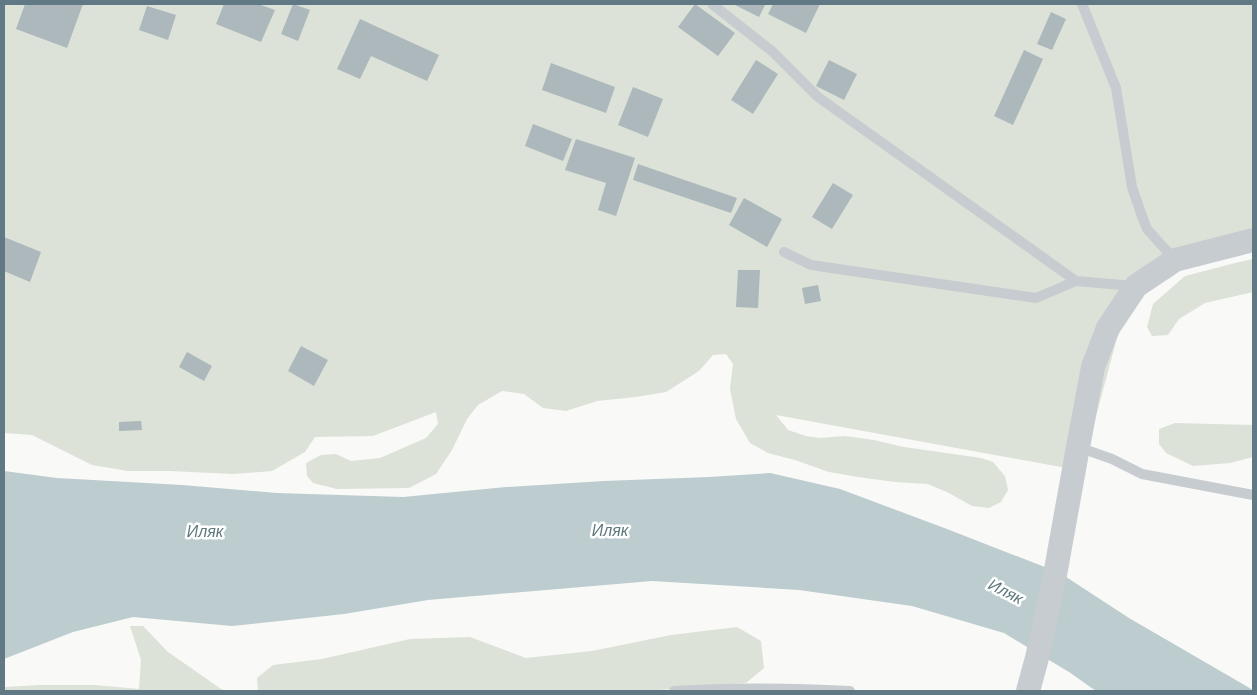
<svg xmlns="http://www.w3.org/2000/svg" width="1257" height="695" font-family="'Asap Condensed',sans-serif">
  <rect width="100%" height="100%" fill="#f9f9f7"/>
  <path fill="#dce2d7" d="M 4,4 L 1253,4 L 1253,242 L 1140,283 L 1117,338 L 1095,420 L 1083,471 L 776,415 L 788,430 L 806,436 L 820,438 L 845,436 L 874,440 L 904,447 L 981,458 L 993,462 L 1005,476 L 1008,490 L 1001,502 L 989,508 L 972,506 L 949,493 L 928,484 L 895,482 L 858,477 L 829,472 L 795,460 L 768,453 L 750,443 L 736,419 L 730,389 L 733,364 L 726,354 L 713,355 L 699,371 L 666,392 L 636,397 L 597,401 L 566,411 L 543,408 L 524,394 L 502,391 L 478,405 L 467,419 L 452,450 L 436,474 L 409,488 L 337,489 L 313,483 L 307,476 L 306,463 L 321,455 L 336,454 L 351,461 L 380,458 L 426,438 L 438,424 L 436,412 L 373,436 L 315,437 L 305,452 L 272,471 L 233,474 L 170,471 L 128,471 L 92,465 L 32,435 L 4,433 Z
    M 1253,259 L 1253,292 L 1205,303 L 1179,319 L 1168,335 L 1152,336 L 1147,327 L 1153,304 L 1185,276 L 1235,263 Z
    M 1175,423 L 1253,425 L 1253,457 L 1230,463 L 1193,466 L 1166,453 L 1159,444 L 1159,429 Z
    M 130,626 L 143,626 L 168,652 L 224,691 L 4,691 L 5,687 L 40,685 L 95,685 L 139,689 L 141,660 Z
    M 737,627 L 761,641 L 764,668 L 746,683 L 647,691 L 258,691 L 257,678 L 273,665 L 322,659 L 410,639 L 470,637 L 526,658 L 592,651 L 671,635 Z"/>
  <path fill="#bdcccf" d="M 4,471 L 57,478 L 182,485 L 277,493 L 403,497 L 506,487 L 604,481 L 709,477 L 770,473 L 840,489 L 947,529 L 1060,573 L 1129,618 L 1253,690 L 1253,691 L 1096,691 L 1069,672 L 1004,633 L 912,606 L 799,590 L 652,581 L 428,600 L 344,614 L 232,626 L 133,617 L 73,632 L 4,659 Z"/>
  <path fill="#acb8bc" d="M 25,4 L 83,4 L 67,48 L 16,29 Z
    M 224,4 L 258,4 L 275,10 L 261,42 L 216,24 Z
    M 293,4 L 310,10 L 298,41 L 281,34 Z
    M 695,4 L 735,33 L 718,56 L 678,27 Z
    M 733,4 L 763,4 L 765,5 L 759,17 Z
    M 773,4 L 820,4 L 806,33 L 768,14 Z
    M 147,6 L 176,15 L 168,40 L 139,30 Z
    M 1051,12 L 1066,19 L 1052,50 L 1037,44 Z
    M 360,19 L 439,55 L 427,81 L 371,56 L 360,79 L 337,69 Z
    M 1024,50 L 1043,59 L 1013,125 L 994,116 Z
    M 756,60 L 778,74 L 753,114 L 731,100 Z
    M 829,60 L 857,74 L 844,100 L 816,86 Z
    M 551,63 L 615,87 L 606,113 L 542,90 Z
    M 633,87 L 663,99 L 648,137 L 618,125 Z
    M 533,124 L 572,139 L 563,161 L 525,146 Z
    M 576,139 L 635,158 L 616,216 L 598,210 L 606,183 L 565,170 Z
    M 638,164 L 737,198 L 731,213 L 633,180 Z
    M 833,183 L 853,195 L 832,229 L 812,217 Z
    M 744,198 L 782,219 L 767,247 L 729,225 Z
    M 4,237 L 41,252 L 30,282 L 4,271 Z
    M 738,270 L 760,270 L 758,308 L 736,307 Z
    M 818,285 L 821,301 L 805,304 L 802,288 Z
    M 301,346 L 328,360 L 314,386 L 288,371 Z
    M 187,352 L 212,366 L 204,381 L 179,367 Z
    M 141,421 L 142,430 L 119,431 L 119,422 Z"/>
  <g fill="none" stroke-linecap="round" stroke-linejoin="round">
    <path stroke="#c6cccf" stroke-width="10" d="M 712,4 L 773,52 L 818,97 L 1076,281 L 1134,286
      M 1082,4 L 1116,88 L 1132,187 L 1142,216 L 1147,229 L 1175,260
      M 784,252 L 811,265 L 1036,298 L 1076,281
      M 1078,447 L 1112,459 L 1142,474 L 1253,495
      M 674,691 C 733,687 791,688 850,691"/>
    <path stroke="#c6cccf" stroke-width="24" d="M 1028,691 L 1037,658 L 1055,575 L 1078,447 L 1093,367 L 1108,328 L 1136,286 L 1175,260 L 1253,240"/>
  </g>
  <g text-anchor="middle" stroke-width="5" stroke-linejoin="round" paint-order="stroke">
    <g font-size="16" font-style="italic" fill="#5d787e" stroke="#fff">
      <text x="610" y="536">Иляк</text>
      <text x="205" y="537">Иляк</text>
      <text transform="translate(1006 591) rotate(27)" y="6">Иляк</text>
    </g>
  </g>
  <rect width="1257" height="695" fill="none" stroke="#617984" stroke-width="10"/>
</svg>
